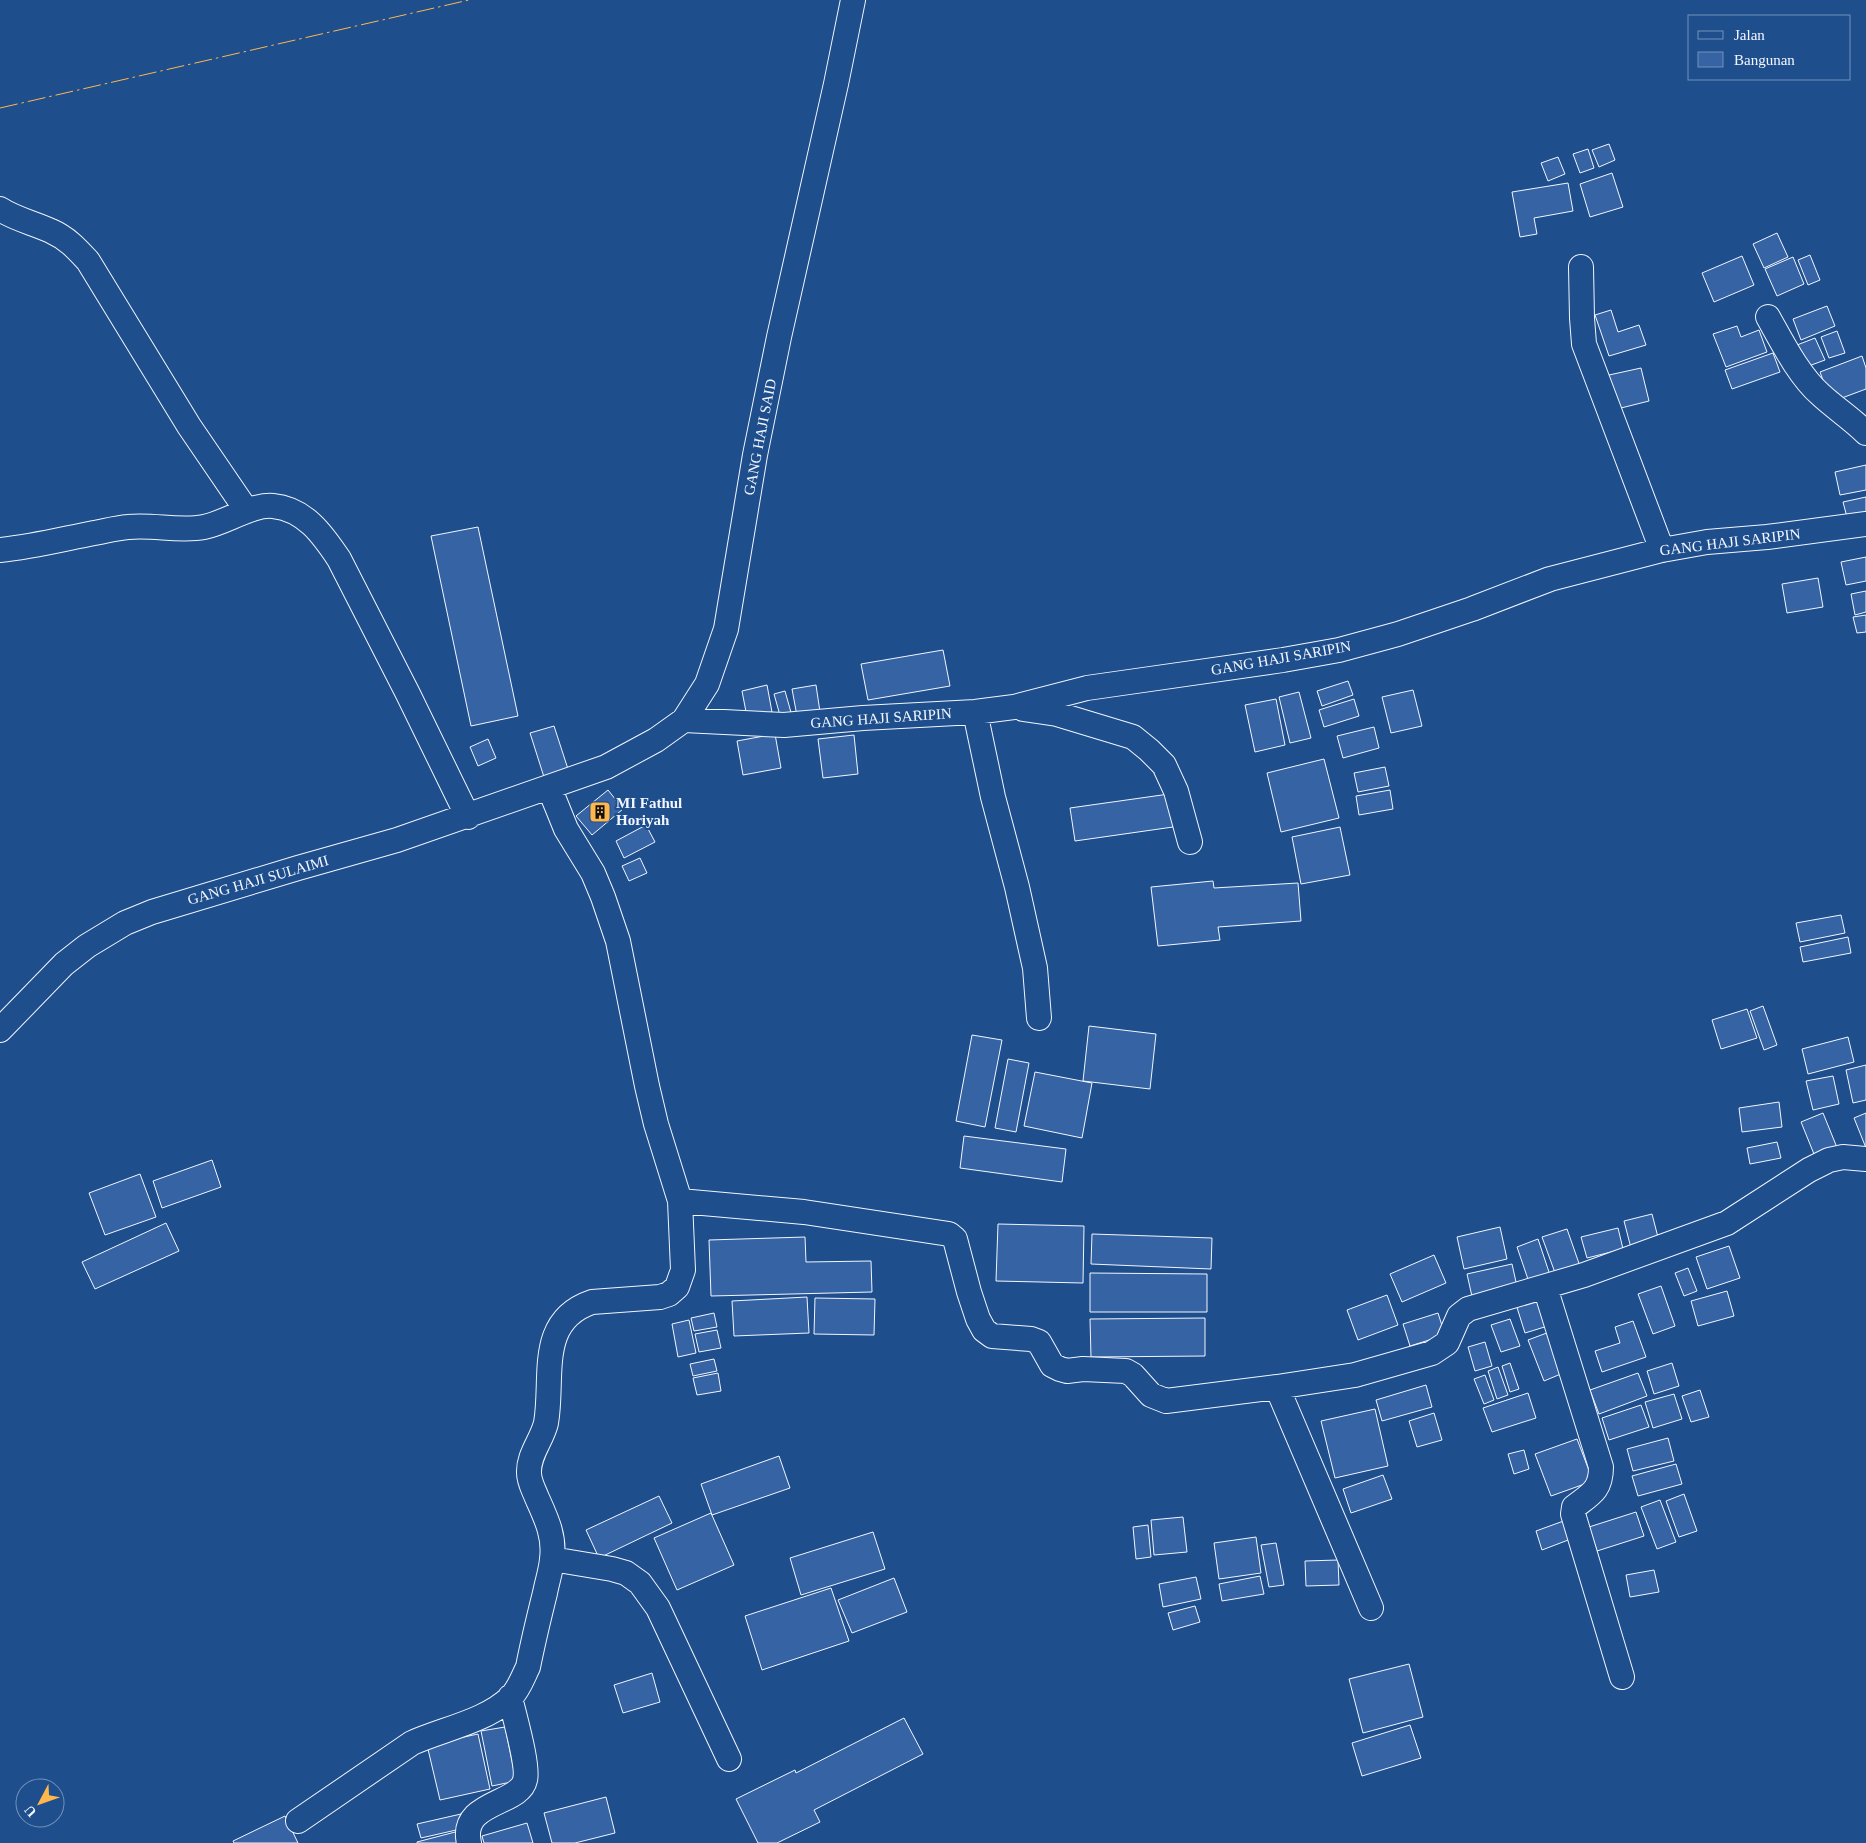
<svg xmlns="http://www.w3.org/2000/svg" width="1866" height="1843" font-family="Georgia,serif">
  <rect width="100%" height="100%" fill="#1f4e8c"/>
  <path fill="#3563a3" stroke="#f2f6ff" d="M 1609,144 L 1615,160 L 1599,167 L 1592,150 Z
    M 1588,149 L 1594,168 L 1580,173 L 1573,154 Z
    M 1558,157 L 1565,174 L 1548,181 L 1541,163 Z
    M 1612,173 L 1623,207 L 1590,217 L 1580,184 Z
    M 1568,183 L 1573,211 L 1534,218 L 1537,234 L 1520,237 L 1512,192 Z
    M 1777,233 L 1788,257 L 1764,268 L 1753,244 Z
    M 1810,255 L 1820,280 L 1808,285 L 1798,260 Z
    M 1742,256 L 1754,285 L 1714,302 L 1702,273 Z
    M 1793,257 L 1804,284 L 1777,296 L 1765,269 Z
    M 1827,306 L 1835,326 L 1801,340 L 1793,319 Z
    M 1611,310 L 1618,332 L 1639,325 L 1646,345 L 1609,356 L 1595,315 Z
    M 1737,326 L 1741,337 L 1759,330 L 1767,352 L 1726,367 L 1713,334 Z
    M 1837,331 L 1845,353 L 1829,358 L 1821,337 Z
    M 1815,338 L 1825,360 L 1806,367 L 1797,345 Z
    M 1773,353 L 1780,372 L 1732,389 L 1725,370 Z
    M 1862,356 L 1866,368 L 1866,389 L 1831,402 L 1820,372 Z
    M 1641,368 L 1649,401 L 1617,409 L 1609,375 Z
    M 1866,465 L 1866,490 L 1840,495 L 1835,472 Z
    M 1866,497 L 1866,517 L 1848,521 L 1843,502 Z
    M 478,527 L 518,716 L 471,726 L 431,536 Z
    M 1866,557 L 1866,581 L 1846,585 L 1841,562 Z
    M 1818,578 L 1823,607 L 1787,613 L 1782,584 Z
    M 1866,591 L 1866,612 L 1855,615 L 1851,594 Z
    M 1866,615 L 1866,632 L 1857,633 L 1853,617 Z
    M 943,650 L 950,686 L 868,700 L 861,664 Z
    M 1348,681 L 1353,695 L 1322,706 L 1317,691 Z
    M 767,685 L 772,712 L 747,717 L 742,691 Z
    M 816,685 L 820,712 L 797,716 L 792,689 Z
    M 1413,690 L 1422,726 L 1391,733 L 1382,697 Z
    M 785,691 L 792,716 L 781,719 L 774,694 Z
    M 1299,692 L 1311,738 L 1290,743 L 1279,697 Z
    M 1276,699 L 1285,745 L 1255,752 L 1245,705 Z
    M 1354,699 L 1359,716 L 1324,727 L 1319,710 Z
    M 554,726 L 568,769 L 544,777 L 530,733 Z
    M 1374,727 L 1379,748 L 1343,758 L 1337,736 Z
    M 775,734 L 781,768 L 743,775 L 737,741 Z
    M 854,735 L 858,774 L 823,778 L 818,739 Z
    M 488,739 L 496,758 L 478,766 L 470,747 Z
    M 1324,759 L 1339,818 L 1281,832 L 1267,773 Z
    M 1385,767 L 1389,786 L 1358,792 L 1354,773 Z
    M 608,790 L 623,809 L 592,835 L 576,816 Z
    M 1390,790 L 1393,809 L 1359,815 L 1356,796 Z
    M 1169,794 L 1173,827 L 1075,841 L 1070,808 Z
    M 646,825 L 655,842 L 624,858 L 616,841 Z
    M 1340,827 L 1350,875 L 1301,884 L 1292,837 Z
    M 640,858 L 647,873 L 629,881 L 622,866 Z
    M 1213,881 L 1214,888 L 1298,883 L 1301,921 L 1218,927 L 1220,940 L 1158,946 L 1151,887 Z
    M 1841,915 L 1845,933 L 1800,942 L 1796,923 Z
    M 1848,937 L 1851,953 L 1803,962 L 1800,947 Z
    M 1763,1006 L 1777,1045 L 1764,1050 L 1750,1011 Z
    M 1747,1009 L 1757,1038 L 1721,1049 L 1712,1020 Z
    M 1089,1026 L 1156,1034 L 1150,1089 L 1083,1081 Z
    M 972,1035 L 1002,1040 L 985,1127 L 956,1121 Z
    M 1848,1037 L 1854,1062 L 1808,1074 L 1802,1049 Z
    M 1008,1059 L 1029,1063 L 1016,1132 L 995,1128 Z
    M 1866,1065 L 1866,1100 L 1853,1103 L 1846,1070 Z
    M 1035,1072 L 1092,1083 L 1082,1138 L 1024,1126 Z
    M 1833,1076 L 1839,1104 L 1813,1110 L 1806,1081 Z
    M 1779,1102 L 1782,1127 L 1742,1132 L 1739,1108 Z
    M 1823,1113 L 1838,1150 L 1816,1159 L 1801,1122 Z
    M 1866,1113 L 1866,1148 L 1854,1118 Z
    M 964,1136 L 1066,1149 L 1062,1182 L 960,1168 Z
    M 1777,1142 L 1781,1158 L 1750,1164 L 1747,1148 Z
    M 212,1160 L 221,1187 L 162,1208 L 153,1181 Z
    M 140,1174 L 156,1217 L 105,1235 L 89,1193 Z
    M 1652,1214 L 1660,1245 L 1632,1252 L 1624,1221 Z
    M 166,1223 L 179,1251 L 95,1289 L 82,1262 Z
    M 998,1224 L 1084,1226 L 1083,1283 L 996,1281 Z
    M 1500,1227 L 1507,1259 L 1464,1269 L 1457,1237 Z
    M 1618,1228 L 1623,1249 L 1587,1258 L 1581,1237 Z
    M 1567,1229 L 1582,1272 L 1558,1281 L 1542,1237 Z
    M 1092,1234 L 1212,1238 L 1211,1269 L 1091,1264 Z
    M 805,1237 L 806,1262 L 871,1261 L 872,1292 L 711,1296 L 709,1240 Z
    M 1538,1239 L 1552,1281 L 1531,1288 L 1517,1247 Z
    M 1729,1246 L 1740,1278 L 1707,1289 L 1696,1257 Z
    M 1434,1255 L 1446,1283 L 1402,1302 L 1390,1274 Z
    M 1512,1264 L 1518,1291 L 1473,1301 L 1467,1274 Z
    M 1688,1268 L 1697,1291 L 1684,1296 L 1675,1273 Z
    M 1090,1273 L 1207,1274 L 1207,1312 L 1090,1312 Z
    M 1661,1286 L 1675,1326 L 1653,1334 L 1638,1294 Z
    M 1540,1290 L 1551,1325 L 1525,1333 L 1514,1298 Z
    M 1727,1291 L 1734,1316 L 1698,1326 L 1691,1301 Z
    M 1387,1295 L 1398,1325 L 1358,1340 L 1347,1310 Z
    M 807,1297 L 809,1333 L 734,1336 L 732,1301 Z
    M 815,1298 L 875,1299 L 874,1335 L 814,1334 Z
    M 714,1313 L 717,1327 L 694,1331 L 691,1318 Z
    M 1438,1313 L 1445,1335 L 1410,1346 L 1403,1324 Z
    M 1205,1318 L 1205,1356 L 1091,1357 L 1090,1319 Z
    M 1510,1319 L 1520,1346 L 1501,1352 L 1491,1325 Z
    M 689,1320 L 696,1353 L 678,1357 L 672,1324 Z
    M 1633,1321 L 1646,1357 L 1602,1372 L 1595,1351 L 1620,1343 L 1615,1327 Z
    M 717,1330 L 721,1348 L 699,1352 L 695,1334 Z
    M 1552,1331 L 1568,1371 L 1544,1381 L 1528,1340 Z
    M 1485,1342 L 1492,1366 L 1475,1371 L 1468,1347 Z
    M 714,1359 L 717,1371 L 693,1376 L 690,1364 Z
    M 1510,1363 L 1519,1389 L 1510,1392 L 1502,1366 Z
    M 1672,1363 L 1679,1386 L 1654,1394 L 1647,1371 Z
    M 1498,1367 L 1508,1395 L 1497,1399 L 1488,1371 Z
    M 718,1373 L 721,1391 L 697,1395 L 693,1378 Z
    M 1638,1373 L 1647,1396 L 1599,1414 L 1590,1390 Z
    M 1485,1375 L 1494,1400 L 1484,1404 L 1474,1379 Z
    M 1426,1385 L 1432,1407 L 1382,1421 L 1376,1400 Z
    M 1700,1390 L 1709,1417 L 1691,1422 L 1682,1396 Z
    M 1528,1393 L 1536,1418 L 1492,1432 L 1483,1408 Z
    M 1674,1394 L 1682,1419 L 1653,1428 L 1645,1402 Z
    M 1641,1405 L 1649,1427 L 1609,1440 L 1602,1418 Z
    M 1375,1409 L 1388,1466 L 1335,1478 L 1321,1421 Z
    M 1434,1413 L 1442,1440 L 1417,1447 L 1409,1421 Z
    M 1668,1438 L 1674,1461 L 1633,1471 L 1627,1449 Z
    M 1577,1439 L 1593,1481 L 1551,1496 L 1535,1454 Z
    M 1524,1450 L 1529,1469 L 1514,1474 L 1508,1454 Z
    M 779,1456 L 790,1488 L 712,1515 L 701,1484 Z
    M 1676,1464 L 1682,1484 L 1638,1496 L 1632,1476 Z
    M 1383,1475 L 1392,1499 L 1351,1513 L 1343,1489 Z
    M 1684,1494 L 1697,1531 L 1679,1537 L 1666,1501 Z
    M 659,1496 L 672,1523 L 599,1558 L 586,1530 Z
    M 1660,1500 L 1676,1542 L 1657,1549 L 1641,1507 Z
    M 1636,1512 L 1644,1536 L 1597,1551 L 1589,1527 Z
    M 711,1513 L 734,1565 L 677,1590 L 654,1538 Z
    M 1183,1517 L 1187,1552 L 1154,1555 L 1151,1520 Z
    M 1569,1519 L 1576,1537 L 1542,1550 L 1536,1531 Z
    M 1148,1525 L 1151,1557 L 1136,1559 L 1133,1527 Z
    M 873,1532 L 885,1569 L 801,1595 L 790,1558 Z
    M 1256,1537 L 1261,1573 L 1219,1579 L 1214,1543 Z
    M 1276,1543 L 1284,1585 L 1269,1587 L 1261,1545 Z
    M 1338,1560 L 1339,1585 L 1306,1586 L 1305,1561 Z
    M 1654,1570 L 1659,1592 L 1630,1597 L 1626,1575 Z
    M 1260,1576 L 1264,1594 L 1222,1601 L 1219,1584 Z
    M 1196,1577 L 1201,1599 L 1163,1607 L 1159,1584 Z
    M 894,1578 L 907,1612 L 852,1633 L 838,1600 Z
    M 831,1588 L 849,1641 L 762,1670 L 745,1616 Z
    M 1195,1606 L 1200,1622 L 1173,1630 L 1168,1613 Z
    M 1409,1664 L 1423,1717 L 1363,1733 L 1349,1679 Z
    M 652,1673 L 660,1702 L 623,1713 L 614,1685 Z
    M 904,1718 L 923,1754 L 814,1810 L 820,1822 L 777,1843 L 758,1843 L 736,1799 L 795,1770 L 796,1773 Z
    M 1410,1725 L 1421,1758 L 1362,1776 L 1352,1743 Z
    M 505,1727 L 516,1781 L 492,1786 L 481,1731 Z
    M 478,1734 L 490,1789 L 440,1800 L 427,1745 Z
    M 606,1797 L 615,1833 L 575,1843 L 552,1843 L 544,1813 Z
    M 461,1814 L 465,1828 L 421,1838 L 417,1824 Z
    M 285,1816 L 298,1843 L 234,1843 L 233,1841 Z
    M 527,1823 L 533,1843 L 484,1843 L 482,1836 Z
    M 459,1831 L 463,1843 L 417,1843 L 417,1842 Z"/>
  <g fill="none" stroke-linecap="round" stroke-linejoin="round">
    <g stroke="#f2f6ff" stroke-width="26">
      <path id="minor" d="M 0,209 C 15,219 34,223 51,231 C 67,238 77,249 88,261 L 189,426 L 247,511
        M 1581,267 L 1582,318 L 1584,344 L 1662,550
        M 1768,317 C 1782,342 1799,376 1821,395 C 1835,408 1852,419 1866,433
        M 0,550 C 32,547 63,539 94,533 C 105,531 117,528 128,527 C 153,524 179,532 204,527 C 225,523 252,504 273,506 C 305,509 323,535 339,559 L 408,694 L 468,817
        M 1023,709 L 1057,714 L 1133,737 L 1149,750 L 1164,765 L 1176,791 L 1190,842
        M 975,712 L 993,797 L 1017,887 L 1035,968 L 1039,1018
        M 684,720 L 784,725 L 863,718 L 975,712 L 1014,707 L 1087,688 L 1283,660 L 1339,650 L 1398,634 L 1472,609 L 1550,579 L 1662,550 L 1707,542 L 1767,537 L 1866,524
        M 0,1030 L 64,964 L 87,946 L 125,923 L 152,912 L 298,868 L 397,840 L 606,767 L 656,740 L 684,720 L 707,684 L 726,629 L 755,455 L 779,337 L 836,84 L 853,0
        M 680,1201 L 804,1212 L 949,1234 L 955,1239 L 969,1292 L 978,1319 L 984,1330 L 992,1336 L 1031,1339 L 1039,1342 L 1052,1365 L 1060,1369 L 1067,1371 L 1083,1369 L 1126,1371 L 1133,1375 L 1151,1395 L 1166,1401 L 1277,1387 L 1355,1375 L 1432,1353 L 1447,1343 L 1459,1316 L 1468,1309 L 1584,1275 L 1727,1223 L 1809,1170 L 1829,1160 L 1843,1157 L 1866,1159
        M 1545,1287 L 1601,1467 C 1601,1490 1591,1494 1574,1507 L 1573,1514 L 1622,1677
        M 1277,1387 L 1371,1608
        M 552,1559 L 612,1569 L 626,1573 L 640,1583 L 658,1608 L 729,1759
        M 298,1821 L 412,1743 C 443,1729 487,1721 511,1697 C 519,1689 523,1677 528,1667 C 533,1642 539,1617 545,1593 C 547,1582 551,1571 552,1559 C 555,1536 546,1518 537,1498 C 534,1490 529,1482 529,1473 C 528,1455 542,1440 546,1423 C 554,1378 536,1321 592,1302 L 660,1297 L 669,1294 L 677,1287 L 683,1270 L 680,1201 L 656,1124 L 647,1086 L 618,941 L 603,897 L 593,873 L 566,829 L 549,787
        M 469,1843 C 459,1801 520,1805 525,1780 C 529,1766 514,1715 510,1697"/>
    </g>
    <use href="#minor" stroke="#1f4e8c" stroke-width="24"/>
    <path stroke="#ffb74d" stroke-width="1" stroke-dasharray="18 4 2.5 4" stroke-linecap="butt" d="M 0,108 L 469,0"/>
  </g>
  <defs>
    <g id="building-square" transform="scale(1.125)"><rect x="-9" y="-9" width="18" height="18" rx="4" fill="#ffb74d" stroke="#1f4e8c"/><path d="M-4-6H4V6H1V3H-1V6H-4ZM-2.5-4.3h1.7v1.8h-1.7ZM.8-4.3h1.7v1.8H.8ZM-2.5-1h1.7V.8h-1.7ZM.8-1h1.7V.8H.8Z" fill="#111"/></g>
  </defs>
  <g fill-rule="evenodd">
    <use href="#building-square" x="600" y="812"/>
  </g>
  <g text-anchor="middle" stroke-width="4" stroke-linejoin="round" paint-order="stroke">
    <g font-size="15" fill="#f2f6ff" stroke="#1f4e8c">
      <text transform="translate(760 437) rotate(-79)" y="5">GANG HAJI SAID</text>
      <text transform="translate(1730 542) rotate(-7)" y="5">GANG HAJI SARIPIN</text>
      <text transform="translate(1281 658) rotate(-10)" y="5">GANG HAJI SARIPIN</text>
      <text transform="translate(881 718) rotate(-4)" y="5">GANG HAJI SARIPIN</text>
      <text transform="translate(258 880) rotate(-16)" y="5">GANG HAJI SULAIMI</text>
    </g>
    <g font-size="15" font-weight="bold" fill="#f2f6ff" stroke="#1f4e8c" text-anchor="start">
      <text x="616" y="808">MI Fathul<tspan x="616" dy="17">Horiyah</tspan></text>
    </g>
  </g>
  <rect x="1688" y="15" width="162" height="65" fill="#1f4e8c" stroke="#7391ba"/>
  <rect x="1698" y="31" width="25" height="8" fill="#1f4e8c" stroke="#7391ba"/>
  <text x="1734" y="40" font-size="15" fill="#f2f6ff">Jalan</text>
  <rect x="1698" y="52" width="25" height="15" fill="#3563a3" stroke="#7391ba"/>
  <text x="1734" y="65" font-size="15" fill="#f2f6ff">Bangunan</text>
  <g transform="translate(40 1803) rotate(229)"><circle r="24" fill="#1f4e8c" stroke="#7391ba"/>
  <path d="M0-4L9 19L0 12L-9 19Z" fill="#ffb74d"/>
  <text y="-8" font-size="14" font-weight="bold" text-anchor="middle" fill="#f2f6ff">U</text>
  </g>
</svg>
